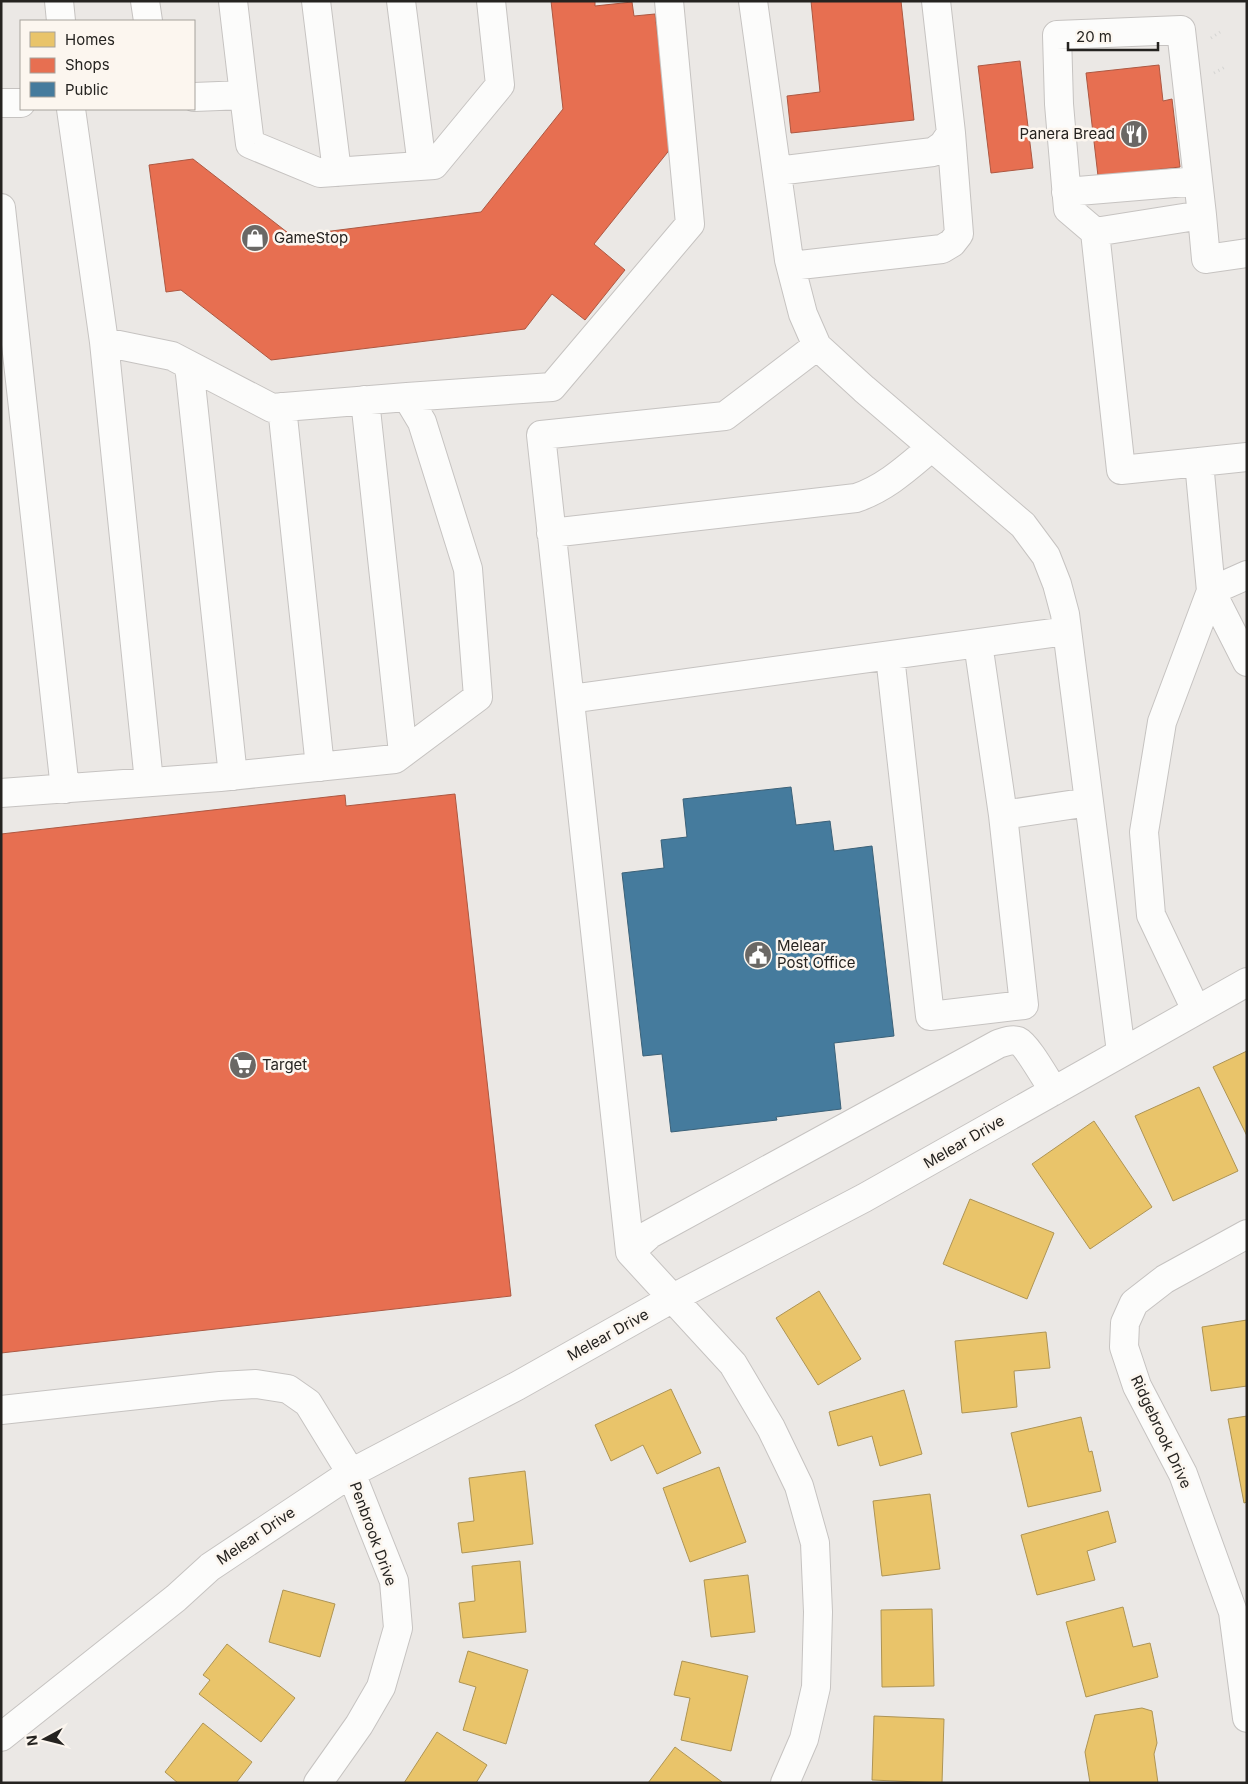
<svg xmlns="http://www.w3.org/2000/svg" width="1248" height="1784" font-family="Inter,sans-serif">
  <rect width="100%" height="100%" fill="#ebe8e5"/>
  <path fill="#e9c46a" stroke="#ae9454" d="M 1247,1051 L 1247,1136 L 1213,1067 Z
    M 1199,1087 L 1238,1171 L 1173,1201 L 1135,1116 Z
    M 1094,1121 L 1152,1207 L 1090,1249 L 1032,1164 Z
    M 970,1199 L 1054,1233 L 1027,1299 L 943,1264 Z
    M 819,1291 L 861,1359 L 818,1385 L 776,1318 Z
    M 1247,1320 L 1247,1386 L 1211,1391 L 1202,1327 Z
    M 1046,1332 L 1050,1368 L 1014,1371 L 1017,1407 L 962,1413 L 955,1341 Z
    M 671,1389 L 701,1453 L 657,1474 L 643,1445 L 611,1461 L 595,1425 Z
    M 904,1390 L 922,1454 L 880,1466 L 872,1436 L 838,1446 L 829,1412 Z
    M 1247,1416 L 1247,1502 L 1244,1503 L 1228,1419 Z
    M 1081,1417 L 1089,1452 L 1092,1451 L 1101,1491 L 1028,1507 L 1011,1433 Z
    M 719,1467 L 746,1542 L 690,1562 L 663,1488 Z
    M 525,1471 L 533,1544 L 462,1553 L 458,1523 L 474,1521 L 469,1478 Z
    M 930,1494 L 940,1569 L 882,1576 L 873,1501 Z
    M 1108,1511 L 1116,1542 L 1087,1551 L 1095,1580 L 1037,1595 L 1021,1535 Z
    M 520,1561 L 526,1632 L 463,1638 L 459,1603 L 475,1601 L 472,1566 Z
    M 748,1575 L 755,1632 L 711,1637 L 704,1580 Z
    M 283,1590 L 335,1604 L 320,1657 L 269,1642 Z
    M 1123,1607 L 1133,1647 L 1150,1643 L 1158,1677 L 1086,1697 L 1066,1622 Z
    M 932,1609 L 934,1686 L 882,1687 L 881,1610 Z
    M 227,1644 L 295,1698 L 261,1742 L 199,1694 L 210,1680 L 203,1675 Z
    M 468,1651 L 528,1670 L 506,1744 L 463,1730 L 476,1687 L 459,1682 Z
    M 682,1661 L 748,1676 L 731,1751 L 681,1740 L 690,1698 L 674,1695 Z
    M 1142,1708 L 1152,1711 L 1157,1743 L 1154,1754 L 1158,1783 L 1090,1783 L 1085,1752 L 1095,1715 Z
    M 874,1716 L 944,1719 L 942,1783 L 872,1780 Z
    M 203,1723 L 252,1762 L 236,1783 L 178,1783 L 165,1772 Z
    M 437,1732 L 487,1765 L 476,1783 L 404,1783 Z
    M 675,1747 L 722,1782 L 722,1783 L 648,1783 Z"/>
  <path fill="#e76f51" stroke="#ad5842" d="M 551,1 L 595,1 L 595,6 L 632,2 L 634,16 L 655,14 L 671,148 L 594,244 L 625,270 L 585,320 L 552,294 L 525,329 L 271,360 L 181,290 L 166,292 L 149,165 L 193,159 L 292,236 L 481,212 L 563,109 Z
    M 811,1 L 901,1 L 914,120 L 791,133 L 787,96 L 820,92 Z
    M 1020,61 L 1033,168 L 991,173 L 978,66 Z
    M 1159,65 L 1163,101 L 1172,99 L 1180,167 L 1098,176 L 1086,73 Z
    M 455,794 L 511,1296 L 1,1353 L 1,834 L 345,795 L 346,806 Z"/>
  <path fill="#457b9d" stroke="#3b6178" d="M 791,787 L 796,825 L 830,821 L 834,851 L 872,846 L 894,1036 L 834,1043 L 841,1109 L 776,1117 L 777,1120 L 671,1132 L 662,1054 L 643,1056 L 622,873 L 664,868 L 661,840 L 687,837 L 683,799 Z"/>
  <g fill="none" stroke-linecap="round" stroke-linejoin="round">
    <g stroke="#c6c3c1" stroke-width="30">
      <path id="minor" d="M 59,1 L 61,21
        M 145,1 L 148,21
        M 233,1 L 244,95
        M 316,1 L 337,172
        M 401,1 L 422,166
        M 753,1 L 789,260 L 803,314 L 817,346 L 864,389 L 1023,525 L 1046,556 L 1057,584 L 1065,614 L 1121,1052
        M 194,97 L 244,95 L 250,144 L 320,173 L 434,165 L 500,85 L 491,1
        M 1,103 L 21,103
        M 777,171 L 933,152 L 943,145 L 951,133 L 936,1
        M 1066,192 L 1198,181
        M 1,208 L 65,789
        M 1095,232 L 1068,209 L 1059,104 L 1057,35 L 1181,30 L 1202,215
        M 791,266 L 942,249 L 952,243 L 959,234 L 951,133
        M 104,342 L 149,782
        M 189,365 L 233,776
        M 407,397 L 552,387 L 690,224 L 669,1
        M 365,400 L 403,753
        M 282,407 L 320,767
        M 1199,462 L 1247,457
        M 551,533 L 856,498 C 886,488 908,467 932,447
        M 1247,575 L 1211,591 L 1247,662
        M 978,643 L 1003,815
        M 890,656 L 930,1016 L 1024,1005 L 1003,815 L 1089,802
        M 570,699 L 1067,631
        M 1,793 L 220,777 L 395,759 L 478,697 L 468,569 L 422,422 L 407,397 L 272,408 L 172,356 L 104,342 L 71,109
        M 1196,1010 L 1151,915 L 1144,832 L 1162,722 L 1211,591 L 1199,462 L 1121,470 L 1095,232 L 1202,215 L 1206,259 L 1247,253
        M 1247,1234 L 1165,1279 L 1134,1303 L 1125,1323 L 1124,1347 L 1137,1386 L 1183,1474 L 1233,1612 L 1247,1718
        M 630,1252 L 650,1234 L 998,1044 C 1004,1042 1012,1039 1018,1041 C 1027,1045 1047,1081 1054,1091
        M 1,1410 L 220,1386 L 256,1384 L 288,1389 L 308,1403 L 351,1473 L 394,1581 L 398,1628 L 381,1687 L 359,1725 L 318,1783
        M 1,1737 L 176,1598 L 210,1567 L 351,1473 L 517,1386 L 673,1298 L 864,1198 L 1247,982
        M 785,1783 L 804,1739 L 816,1687 L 818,1612 L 815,1543 L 799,1486 L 771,1428 L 733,1364 L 630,1252 L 541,435 L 725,416 L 817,346"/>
    </g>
    <path stroke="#d4d4d2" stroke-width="3" stroke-dasharray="1 4" stroke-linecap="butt" d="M 1211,38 L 1220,32
      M 1214,73 L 1225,67"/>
    <use href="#minor" stroke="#fcfcfb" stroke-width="28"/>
  </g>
  <defs>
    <g id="restaurant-disc" transform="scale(1.4375)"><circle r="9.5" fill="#6a6865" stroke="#fcf6ef"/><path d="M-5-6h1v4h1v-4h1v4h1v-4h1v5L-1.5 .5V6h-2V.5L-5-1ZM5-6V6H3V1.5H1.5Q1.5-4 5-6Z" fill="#fff"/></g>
    <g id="shop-disc" transform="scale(1.4375)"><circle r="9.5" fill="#6a6865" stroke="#fcf6ef"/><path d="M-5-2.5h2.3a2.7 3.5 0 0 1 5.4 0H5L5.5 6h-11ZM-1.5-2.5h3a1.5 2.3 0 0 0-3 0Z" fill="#fff"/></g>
    <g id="civic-disc" transform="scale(1.4375)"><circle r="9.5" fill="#6a6865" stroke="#fcf6ef"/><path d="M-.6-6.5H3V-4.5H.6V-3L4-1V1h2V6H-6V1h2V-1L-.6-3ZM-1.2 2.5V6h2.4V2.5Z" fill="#fff"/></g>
    <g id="supermarket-disc" transform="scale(1.4375)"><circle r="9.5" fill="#6a6865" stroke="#fcf6ef"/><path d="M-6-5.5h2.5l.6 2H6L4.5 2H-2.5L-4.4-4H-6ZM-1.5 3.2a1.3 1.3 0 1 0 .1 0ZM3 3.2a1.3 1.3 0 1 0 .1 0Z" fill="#fff"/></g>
  </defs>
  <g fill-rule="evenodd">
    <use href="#restaurant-disc" x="1134" y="134"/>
    <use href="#shop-disc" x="255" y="238"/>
    <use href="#civic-disc" x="758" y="955"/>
    <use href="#supermarket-disc" x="243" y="1065"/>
  </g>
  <g text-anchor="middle" stroke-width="5" stroke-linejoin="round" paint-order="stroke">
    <g font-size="15" fill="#252320" stroke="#fcf6ef" text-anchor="start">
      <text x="1115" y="139" text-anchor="end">Panera Bread</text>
      <text x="274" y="243">GameStop</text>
      <text x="777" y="951">Melear<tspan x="777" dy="17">Post Office</tspan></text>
      <text x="262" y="1070">Target</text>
    </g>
    <g font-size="15" fill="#252320" stroke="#fcf6ef">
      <text transform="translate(964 1142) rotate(-30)" y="5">Melear Drive</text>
      <text transform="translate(608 1335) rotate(-29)" y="5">Melear Drive</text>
      <text transform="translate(1161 1432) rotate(65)" y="5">Ridgebrook Drive</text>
      <text transform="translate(373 1534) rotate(70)" y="5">Penbrook Drive</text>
      <text transform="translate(256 1536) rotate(-34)" y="5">Melear Drive</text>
    </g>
  </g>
  <rect width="1248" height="1784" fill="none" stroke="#252320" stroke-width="5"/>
  <rect x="20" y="20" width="175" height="90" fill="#fcf6ef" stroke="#a6a29c"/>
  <rect x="30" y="32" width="25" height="15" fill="#e9c46a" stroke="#a6a29c"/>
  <text x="65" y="45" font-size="15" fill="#252320">Homes</text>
  <rect x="30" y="58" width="25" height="15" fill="#e76f51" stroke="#a6a29c"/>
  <text x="65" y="70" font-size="15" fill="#252320">Shops</text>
  <rect x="30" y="82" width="25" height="15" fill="#457b9d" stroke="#a6a29c"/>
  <text x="65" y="95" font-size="15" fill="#252320">Public</text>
  <g transform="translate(45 1739) rotate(263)" stroke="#fcf6ef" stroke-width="4" paint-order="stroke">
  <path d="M0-4L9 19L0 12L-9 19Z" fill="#252320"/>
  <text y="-8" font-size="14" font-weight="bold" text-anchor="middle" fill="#252320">N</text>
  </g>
  <path d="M1068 42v8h90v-8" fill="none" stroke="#252320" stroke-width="2.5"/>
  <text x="1076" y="42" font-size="15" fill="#252320" stroke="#fcf6ef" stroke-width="4" paint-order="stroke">20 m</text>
</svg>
